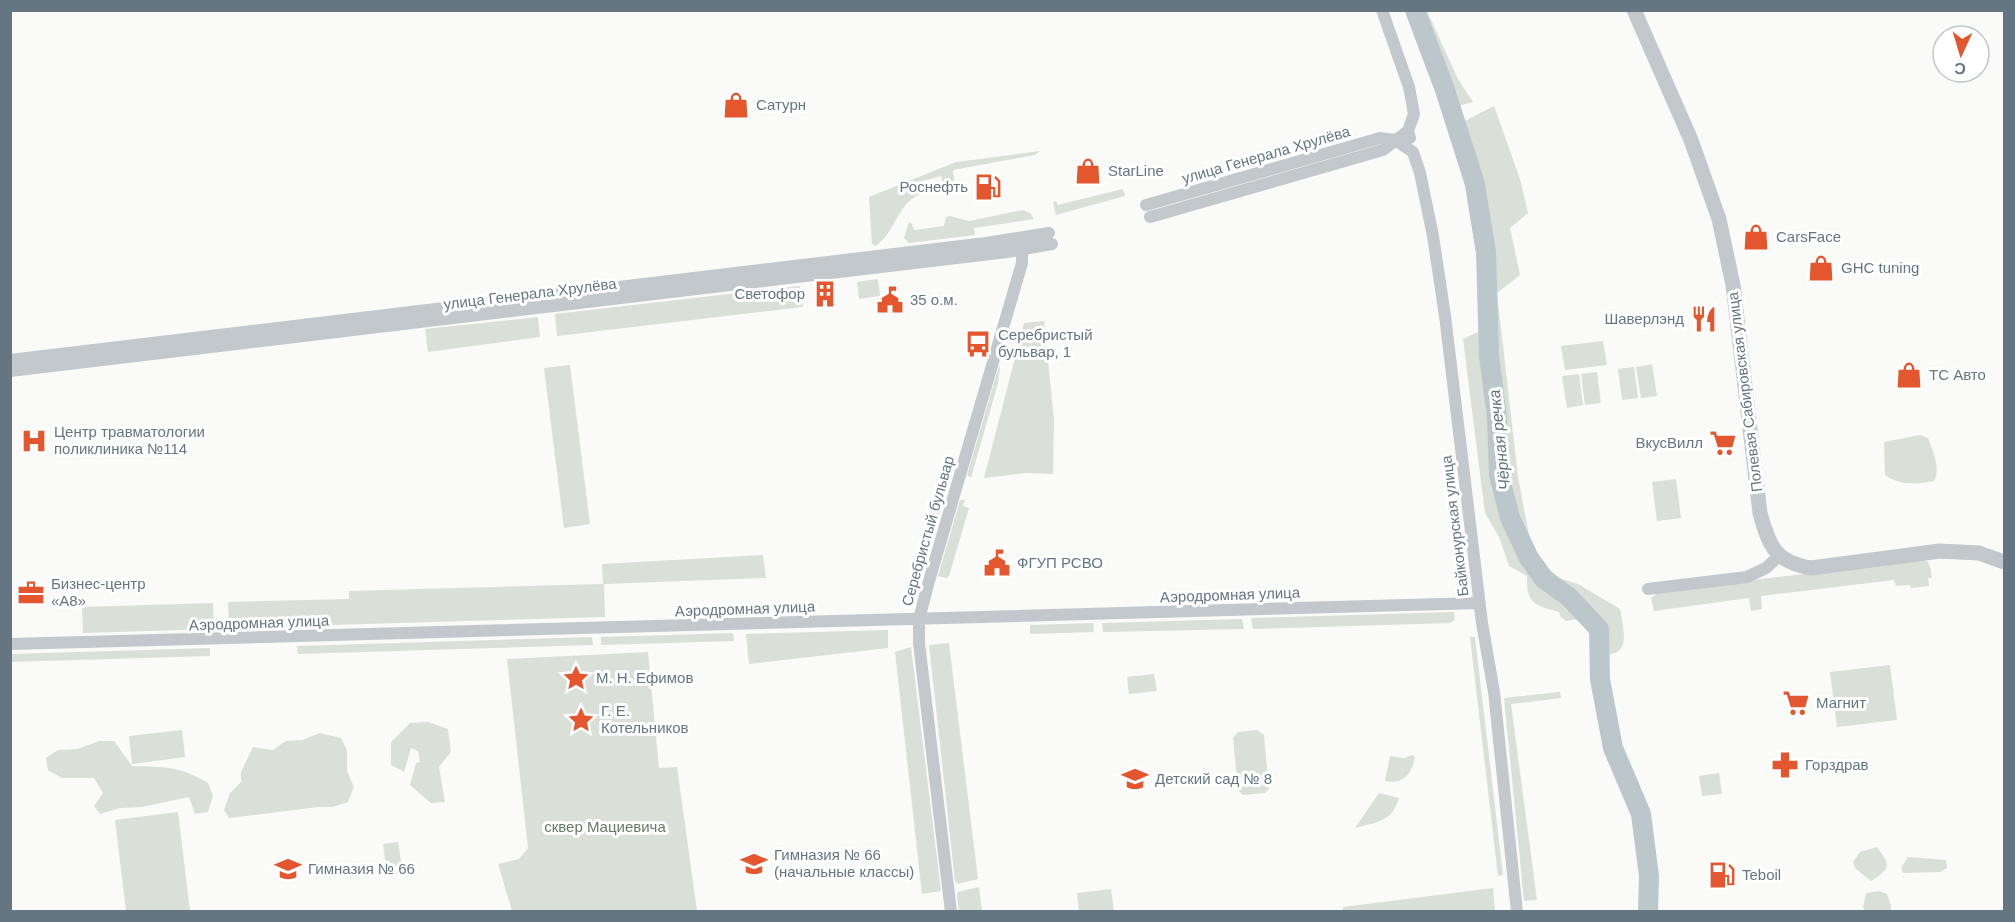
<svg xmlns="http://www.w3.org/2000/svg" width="2015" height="922" font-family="Arial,sans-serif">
  <rect width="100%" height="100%" fill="#fafaf8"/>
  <path fill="#dadfd7" d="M 1418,11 L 1427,11 L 1458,79 L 1473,102 L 1454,107 Z
    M 1494,106 L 1520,179 L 1528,213 L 1510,228 L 1520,275 L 1497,293 L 1518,477 L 1531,546 L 1541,562 L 1559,578 L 1578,584 L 1620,609 C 1624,631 1632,660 1599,653 L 1595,647 L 1595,629 L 1580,619 L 1566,621 L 1561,617 L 1559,612 C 1535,605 1526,604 1527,576 L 1509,566 L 1499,537 L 1485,513 L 1463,339 L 1484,329 L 1476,253 L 1465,186 L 1451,128 Z
    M 1040,151 L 1035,155 L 953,170 L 955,184 L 944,188 L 941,176 L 923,181 L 925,192 C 895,203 899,228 876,246 L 872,244 L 869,197 L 956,162 Z
    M 1123,189 L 1125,196 L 1056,215 L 1053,202 L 1056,201 L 1058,205 Z
    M 1023,210 L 1030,213 L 1034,219 L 974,228 L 975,235 L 909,243 L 904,238 L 909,222 L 912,224 L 914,230 L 944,226 L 946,217 L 950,216 L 969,221 Z
    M 878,279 L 880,296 L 859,299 L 857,282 Z
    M 800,286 L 803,307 L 557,336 L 555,314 Z
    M 538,317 L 540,337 L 428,352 L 425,329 Z
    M 1044,321 L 1054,420 L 1053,474 L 1026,473 L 984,478 L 1024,323 Z
    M 1603,341 L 1607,365 L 1565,370 L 1561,346 Z
    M 1652,364 L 1657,396 L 1641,398 L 1636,367 Z
    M 570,365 L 590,524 L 564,528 L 544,368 Z
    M 999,366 L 1000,367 L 998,383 L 971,478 L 967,475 Z
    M 1634,367 L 1638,398 L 1622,400 L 1618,369 Z
    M 1597,372 L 1601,403 L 1585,405 L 1581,374 Z
    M 1579,374 L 1583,405 L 1567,408 L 1562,376 Z
    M 1920,435 L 1928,438 C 1933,451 1941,469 1934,481 C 1917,484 1900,486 1885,475 L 1884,442 Z
    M 943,478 L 949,482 L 923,572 L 918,570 L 917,566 Z
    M 1676,479 L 1681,518 L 1657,521 L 1652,482 Z
    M 960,500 L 965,500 L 963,506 L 969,508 L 949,576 L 946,578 L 938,576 Z
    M 763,555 L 766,578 L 604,584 L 605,617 L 229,628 L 228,602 L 349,599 L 349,591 L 603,584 L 602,564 Z
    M 1923,560 L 1928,562 L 1930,567 L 1932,578 L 1928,578 L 1929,586 L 1911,588 L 1910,585 L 1896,586 L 1894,580 L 1761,596 L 1762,609 L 1751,611 L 1749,598 L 1654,611 L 1651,598 L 1660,591 Z
    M 213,603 L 214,629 L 83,633 L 82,607 Z
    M 1454,612 L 1455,619 L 1451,623 L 1253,629 L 1251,618 Z
    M 1242,619 L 1244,629 L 1103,632 L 1102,623 Z
    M 1093,623 L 1094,632 L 1030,634 L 1030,625 Z
    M 888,630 L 888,648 L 749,664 L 746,634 Z
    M 733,633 L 734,641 L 601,645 L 601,637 Z
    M 592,637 L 593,645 L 298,654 L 297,646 Z
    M 1470,637 L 1475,637 L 1503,875 L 1498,876 Z
    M 949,643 L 978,879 L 958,884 L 955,881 L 929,645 Z
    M 911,647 L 941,891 L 922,894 L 895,652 Z
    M 210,648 L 210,656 L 11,662 L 11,654 Z
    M 648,652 L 659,768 L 677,767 L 697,911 L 512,911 L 498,864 L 519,859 L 528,848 L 507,659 Z
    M 1890,665 L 1897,720 L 1837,727 L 1830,672 Z
    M 1154,674 L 1157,691 L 1129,694 L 1127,677 Z
    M 1560,692 L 1561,698 L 1511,704 L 1537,900 L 1524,901 L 1504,698 Z
    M 428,722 L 448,729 L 451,752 L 439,767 L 445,802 L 431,803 L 410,785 L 416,763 L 420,762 L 418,751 L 411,748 L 404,772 L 391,765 L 391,742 L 410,723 Z
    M 182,730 L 185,757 L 132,764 L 129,736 Z
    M 1257,730 L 1264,735 L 1269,789 L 1265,793 L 1243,795 L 1238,790 L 1233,738 L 1238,732 Z
    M 320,733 L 341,738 L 347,750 L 347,771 L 354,787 L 348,802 L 333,807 L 318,807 L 229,818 L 224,810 L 230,793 L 241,782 L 241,772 L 253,747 L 273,750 L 286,741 L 302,740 Z
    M 99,741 L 114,741 L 132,766 C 165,767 179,766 208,783 L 213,796 L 208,812 L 195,814 L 189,797 L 142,807 L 120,808 L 100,814 L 94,806 L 103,793 L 94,778 L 62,778 L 48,770 L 46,758 L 58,750 L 78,749 Z
    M 1412,755 L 1415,757 C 1412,774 1403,785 1385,781 L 1390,756 L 1404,758 Z
    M 1719,773 L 1722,794 L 1702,796 L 1699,776 Z
    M 1379,793 L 1399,798 C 1392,822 1377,822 1355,828 Z
    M 178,812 L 190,911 L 126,911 L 115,820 Z
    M 398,842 L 403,873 L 387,875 L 383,844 Z
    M 1877,847 C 1891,866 1891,868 1871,881 L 1855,868 L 1853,862 L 1860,852 Z
    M 1908,857 L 1946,860 L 1947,868 L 1940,872 L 1903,873 L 1901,868 Z
    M 979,887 L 982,911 L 959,911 L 957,897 L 958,892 Z
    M 1493,888 L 1495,911 L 1343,911 L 1343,907 Z
    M 1111,889 L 1114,911 L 1079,911 L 1077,893 Z
    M 1879,891 L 1887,894 L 1891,906 L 1891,911 L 1865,911 L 1863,907 L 1866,893 Z"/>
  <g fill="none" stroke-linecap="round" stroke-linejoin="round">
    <path stroke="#bbc7cb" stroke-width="20" d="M 1415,10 L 1445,90 L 1475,184 L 1486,252 L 1489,356 L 1497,417 L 1499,475 L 1510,518 L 1529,558 L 1544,579 L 1569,597 L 1599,629 L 1600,679 L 1613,748 L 1641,814 L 1649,876 L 1648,912"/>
    <path stroke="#c3c8cc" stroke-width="12" d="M 1382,10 L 1409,87 L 1414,114 L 1408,131 L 1410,138
      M 1146,205 L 1380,138 L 1395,140 L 1413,152 L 1420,173 L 1433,236 L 1445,316 L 1482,623 L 1494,692 L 1517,912
      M 1150,217 L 1383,150 L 1408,131
      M 10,360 L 986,243 L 1049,233
      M 10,371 L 1007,252 L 1052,244
      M 1648,589 L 1747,577 L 1766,568 L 1779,556
      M 10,644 L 1480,603
      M 951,912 L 919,643 L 919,619 L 929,581 L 1022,263 L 1022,242"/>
    <path stroke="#c3c8cc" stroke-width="15" d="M 1634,10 L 1691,140 L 1719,219 L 1733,285 L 1760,513 C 1769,546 1775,562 1811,568 L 1940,551 L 1979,553 L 2004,562"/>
  </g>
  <defs>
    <g id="shop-bare" transform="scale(2.07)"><path d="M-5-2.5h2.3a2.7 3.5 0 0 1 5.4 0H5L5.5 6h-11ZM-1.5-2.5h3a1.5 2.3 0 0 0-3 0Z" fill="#e4572e" stroke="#fff" stroke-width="2.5" paint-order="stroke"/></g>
    <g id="fuel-bare" transform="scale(2.07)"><path d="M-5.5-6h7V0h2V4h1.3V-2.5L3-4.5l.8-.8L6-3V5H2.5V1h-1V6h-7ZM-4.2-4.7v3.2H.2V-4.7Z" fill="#e4572e" stroke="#fff" stroke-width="2.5" paint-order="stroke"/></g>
    <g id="building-bare" transform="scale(2.07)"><path d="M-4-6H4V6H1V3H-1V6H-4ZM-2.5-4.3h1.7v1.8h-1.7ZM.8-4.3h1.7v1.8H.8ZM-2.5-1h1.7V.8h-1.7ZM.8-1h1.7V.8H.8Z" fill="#e4572e" stroke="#fff" stroke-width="2.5" paint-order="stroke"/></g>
    <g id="civic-bare" transform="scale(2.07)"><path d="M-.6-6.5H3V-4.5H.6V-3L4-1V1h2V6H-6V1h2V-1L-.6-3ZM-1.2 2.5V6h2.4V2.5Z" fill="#e4572e" stroke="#fff" stroke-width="2.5" paint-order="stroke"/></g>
    <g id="restaurant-bare" transform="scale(2.07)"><path d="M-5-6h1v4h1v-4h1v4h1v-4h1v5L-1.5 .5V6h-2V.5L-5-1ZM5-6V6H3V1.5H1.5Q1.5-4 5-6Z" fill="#e4572e" stroke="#fff" stroke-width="2.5" paint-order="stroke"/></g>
    <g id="bus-bare" transform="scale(2.07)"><path d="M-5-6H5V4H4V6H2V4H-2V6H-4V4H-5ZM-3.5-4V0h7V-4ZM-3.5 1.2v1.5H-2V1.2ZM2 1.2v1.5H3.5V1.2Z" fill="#e4572e" stroke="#fff" stroke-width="2.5" paint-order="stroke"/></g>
    <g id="hospital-bare" transform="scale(2.07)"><path d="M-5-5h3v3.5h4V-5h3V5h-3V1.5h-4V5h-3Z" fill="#e4572e" stroke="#fff" stroke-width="2.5" paint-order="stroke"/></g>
    <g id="supermarket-bare" transform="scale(2.07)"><path d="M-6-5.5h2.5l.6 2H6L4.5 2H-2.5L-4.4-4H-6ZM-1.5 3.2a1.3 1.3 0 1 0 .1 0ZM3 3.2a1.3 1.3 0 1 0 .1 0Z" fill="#e4572e" stroke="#fff" stroke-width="2.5" paint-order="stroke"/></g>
    <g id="office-bare" transform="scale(2.07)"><path d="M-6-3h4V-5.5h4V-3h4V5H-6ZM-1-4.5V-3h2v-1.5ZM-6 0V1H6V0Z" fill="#e4572e" stroke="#fff" stroke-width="2.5" paint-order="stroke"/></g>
    <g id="sight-bare" transform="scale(2.07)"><path d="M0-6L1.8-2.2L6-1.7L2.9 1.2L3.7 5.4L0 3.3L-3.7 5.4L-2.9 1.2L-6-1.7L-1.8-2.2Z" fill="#e4572e" stroke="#fff" stroke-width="2.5" paint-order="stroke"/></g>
    <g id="pharmacy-bare" transform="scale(2.07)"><path d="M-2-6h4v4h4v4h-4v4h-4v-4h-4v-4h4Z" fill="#e4572e" stroke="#fff" stroke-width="2.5" paint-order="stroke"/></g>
    <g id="school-bare" transform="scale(2.07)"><path d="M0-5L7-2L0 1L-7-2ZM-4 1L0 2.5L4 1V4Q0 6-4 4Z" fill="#e4572e" stroke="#fff" stroke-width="2.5" paint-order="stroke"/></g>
  </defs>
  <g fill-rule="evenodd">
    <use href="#shop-bare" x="736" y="105"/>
    <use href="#shop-bare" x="1088" y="171"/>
    <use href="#fuel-bare" x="988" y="187"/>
    <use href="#shop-bare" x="1756" y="237"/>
    <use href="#shop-bare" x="1821" y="268"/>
    <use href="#building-bare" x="825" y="294"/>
    <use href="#civic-bare" x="890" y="300"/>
    <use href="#restaurant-bare" x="1704" y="319"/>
    <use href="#bus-bare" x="978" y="344"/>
    <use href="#shop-bare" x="1909" y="375"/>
    <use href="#hospital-bare" x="34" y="441"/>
    <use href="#supermarket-bare" x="1723" y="443"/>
    <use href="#civic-bare" x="997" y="563"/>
    <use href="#office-bare" x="31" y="593"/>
    <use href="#sight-bare" x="576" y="678"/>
    <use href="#supermarket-bare" x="1796" y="703"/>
    <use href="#sight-bare" x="581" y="720"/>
    <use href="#pharmacy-bare" x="1785" y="765"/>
    <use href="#school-bare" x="1135" y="779"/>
    <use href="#school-bare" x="754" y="864"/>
    <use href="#school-bare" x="288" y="869"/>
    <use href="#fuel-bare" x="1722" y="875"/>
  </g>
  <g text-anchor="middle" stroke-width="6" stroke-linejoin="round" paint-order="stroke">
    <g font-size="15" fill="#657683" stroke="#fff" text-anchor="start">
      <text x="756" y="110">Сатурн</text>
      <text x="1108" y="176">StarLine</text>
      <text x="968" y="192" text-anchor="end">Роснефть</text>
      <text x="1776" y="242">CarsFace</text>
      <text x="1841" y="273">GHC tuning</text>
      <text x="805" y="299" text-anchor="end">Светофор</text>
      <text x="910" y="305">35 о.м.</text>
      <text x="1684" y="324" text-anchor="end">Шаверлэнд</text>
      <text x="998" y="340">Серебристый<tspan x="998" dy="17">бульвар, 1</tspan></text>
      <text x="1929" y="380">ТС Авто</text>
      <text x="54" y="437">Центр травматологии<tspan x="54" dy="17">поликлиника №114</tspan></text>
      <text x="1703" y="448" text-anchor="end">ВкусВилл</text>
      <text x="1017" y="568">ФГУП РСВО</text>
      <text x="51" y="589">Бизнес-центр<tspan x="51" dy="17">«А8»</tspan></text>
      <text x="596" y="683">М. Н. Ефимов</text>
      <text x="1816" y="708">Магнит</text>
      <text x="601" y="716">Г. Е.<tspan x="601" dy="17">Котельников</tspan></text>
      <text x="1805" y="770">Горздрав</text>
      <text x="1155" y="784">Детский сад № 8</text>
      <text x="774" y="860">Гимназия № 66<tspan x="774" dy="17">(начальные классы)</tspan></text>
      <text x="308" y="874">Гимназия № 66</text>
      <text x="1742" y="880">Teboil</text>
    </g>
    <g font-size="15" fill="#657683" stroke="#fff">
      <text transform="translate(1266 155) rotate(-16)" y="5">улица Генерала Хрулёва</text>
      <text transform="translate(530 294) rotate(-7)" y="5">улица Генерала Хрулёва</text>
      <text transform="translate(1745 392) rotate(-97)" y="5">Полевая Сабировская улица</text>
      <text transform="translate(1455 526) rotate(-97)" y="5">Байконурская улица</text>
      <text transform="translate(928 531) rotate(-74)" y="5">Серебристый бульвар</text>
      <text transform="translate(1230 595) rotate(-2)" y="5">Аэродромная улица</text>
      <text transform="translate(745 609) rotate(-2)" y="5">Аэродромная улица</text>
      <text transform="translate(259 623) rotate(-2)" y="5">Аэродромная улица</text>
    </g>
    <g font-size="15" fill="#687a64" stroke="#fff">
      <text x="605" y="832">сквер Мациевича</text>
    </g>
    <g font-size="16" font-style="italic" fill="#60757c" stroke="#fff">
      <text transform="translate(1499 440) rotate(-96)" y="6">Чёрная речка</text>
    </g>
  </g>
  <rect width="2015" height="922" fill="none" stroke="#657683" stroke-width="24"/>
  <g transform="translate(1961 54) rotate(184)"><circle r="28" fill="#ffffff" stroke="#c1c8cd" stroke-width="1.5"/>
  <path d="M0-4.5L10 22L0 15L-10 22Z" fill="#e4572e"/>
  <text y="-9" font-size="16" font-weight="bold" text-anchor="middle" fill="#657683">С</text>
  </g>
</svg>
